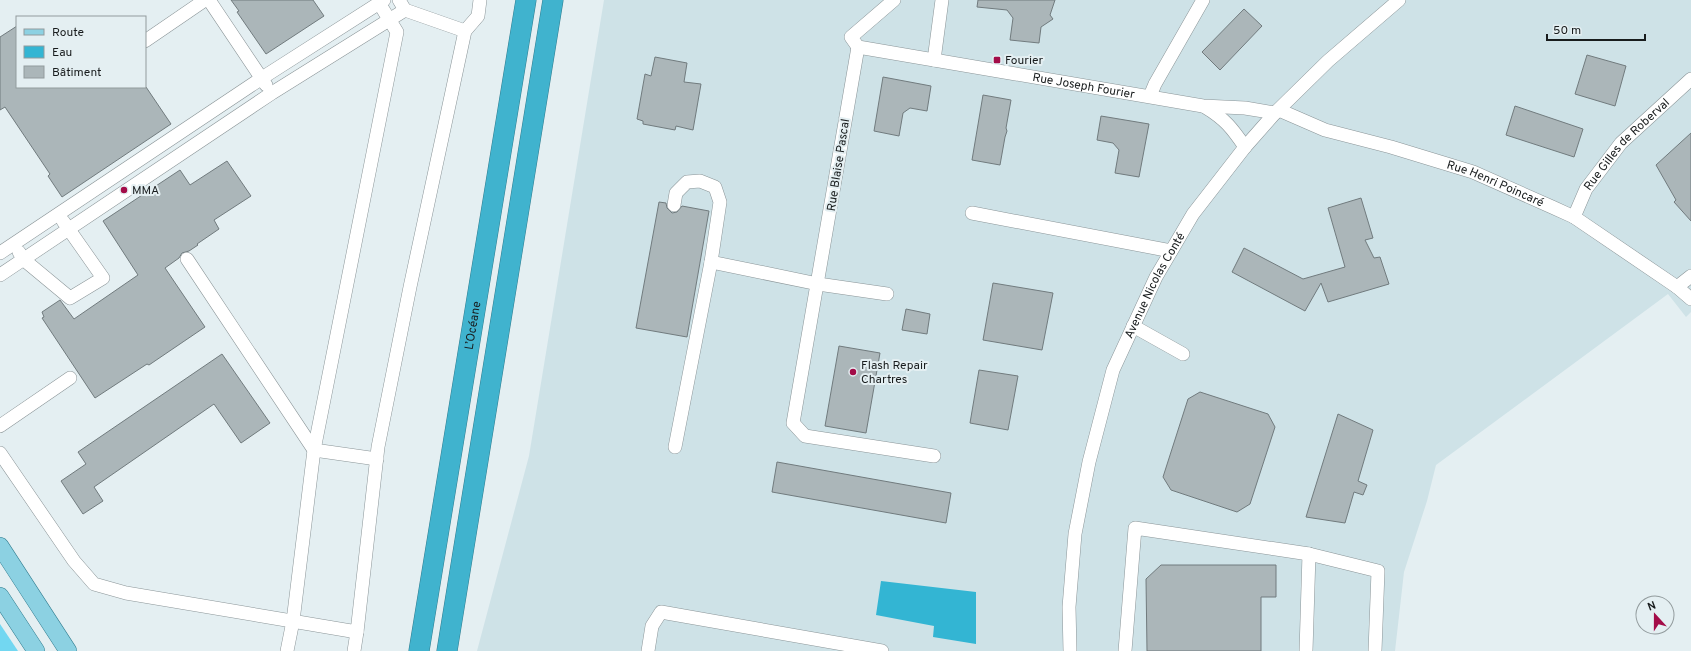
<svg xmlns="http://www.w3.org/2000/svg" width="1691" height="651" font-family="Overpass,sans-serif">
  <rect width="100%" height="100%" fill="#e4eff2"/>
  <path fill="#cee2e7" d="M 604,0 L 1691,0 L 1691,312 L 1686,317 L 1668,294 L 1436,465 L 1427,501 L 1404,572 L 1395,651 L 477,651 L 529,456 Z"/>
  <path fill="#72d7f1" d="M 0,624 L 18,651 L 0,651 Z"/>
  <path fill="#33b5d3" d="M 881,581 L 976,592 L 976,644 L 933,637 L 934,626 L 876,615 Z"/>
  <path fill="#abb6b9" stroke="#717b7e" d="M 231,0 L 313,0 L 324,16 L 266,54 L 237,12 L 239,11 Z
    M 978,0 L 1055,0 L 1050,15 L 1053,19 L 1041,27 L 1039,43 L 1010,40 L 1013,18 L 1007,10 L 977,7 Z
    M 1244,9 L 1262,26 L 1220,70 L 1202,52 Z
    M 17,26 L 17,87 L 146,87 L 171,124 L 62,197 L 48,176 L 50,174 L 5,107 L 0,110 L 0,37 Z
    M 1587,55 L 1626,66 L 1615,106 L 1575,94 Z
    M 655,57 L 687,63 L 684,82 L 701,84 L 693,130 L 676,126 L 675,130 L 643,124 L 643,121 L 637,119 L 645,74 L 651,76 Z
    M 883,77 L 931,86 L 927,111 L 910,108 L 903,113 L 899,136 L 874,131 Z
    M 983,95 L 1011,100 L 1006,128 L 1007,131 L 1005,137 L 1000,165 L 972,160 Z
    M 1515,106 L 1583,129 L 1574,157 L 1506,135 Z
    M 1101,116 L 1149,124 L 1139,177 L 1115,173 L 1119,150 L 1113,143 L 1097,140 Z
    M 1691,133 L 1691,221 L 1674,202 L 1676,200 L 1656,165 Z
    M 227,161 L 251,196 L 214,220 L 219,229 L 197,244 L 198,245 L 189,251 L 182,253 L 179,258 L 165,268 L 205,327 L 149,365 L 147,364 L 95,398 L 42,318 L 44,317 L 42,312 L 60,300 L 74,319 L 138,275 L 103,221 L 180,170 L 190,185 Z
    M 1361,198 L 1373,238 L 1365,240 L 1374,258 L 1380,257 L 1389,284 L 1328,302 L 1321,283 L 1305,311 L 1232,272 L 1244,248 L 1303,279 L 1345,267 L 1328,208 Z
    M 659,202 L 666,203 L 667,208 L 672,213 L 677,212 L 682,206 L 709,211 L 687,337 L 636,328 Z
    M 993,283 L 1053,293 L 1042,350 L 983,340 Z
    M 906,309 L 930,314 L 927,334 L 902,330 Z
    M 839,346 L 880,353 L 866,433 L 825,426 Z
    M 222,354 L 270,423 L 241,443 L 214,404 L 94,487 L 103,501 L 83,514 L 61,481 L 86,464 L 78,452 Z
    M 979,370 L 1018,376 L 1008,430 L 970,423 Z
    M 1200,392 L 1268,414 L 1275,427 L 1250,504 L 1237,512 L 1171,490 L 1163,477 L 1188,399 Z
    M 1338,414 L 1373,430 L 1358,481 L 1367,485 L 1363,495 L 1354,492 L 1345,523 L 1306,517 Z
    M 777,462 L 951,493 L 946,523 L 772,492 Z
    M 1161,565 L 1276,565 L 1276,597 L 1261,597 L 1261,651 L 1147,651 L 1146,579 Z"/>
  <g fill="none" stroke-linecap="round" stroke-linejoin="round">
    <g stroke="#8b9598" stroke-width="14">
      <g id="minor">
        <path d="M 209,0 L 266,85"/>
        <path d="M 399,0 L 405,10 L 465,31"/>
        <path id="s1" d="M 894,0 L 851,37 L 858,47 L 1203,106 L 1245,108 L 1275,113"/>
        <path d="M 145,41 L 205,0"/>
        <path d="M 858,47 L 793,423 L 805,436 L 934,456"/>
        <path d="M 934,60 L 942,0"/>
        <path d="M 1150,96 L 1155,84 L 1203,0"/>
        <path d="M 1205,107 C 1225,119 1232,128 1245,147"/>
        <path id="s2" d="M 1279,110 L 1325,130 L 1391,147 L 1473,172 L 1552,207 L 1574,217 L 1677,287 L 1691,299"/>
        <path d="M 674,205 L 676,193 L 687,182 L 700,181 L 715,187 L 720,202 L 711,262 L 675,447"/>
        <path d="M 972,213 L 1171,251"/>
        <path id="s3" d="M 1574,217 L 1586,189 L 1621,143 L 1691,79"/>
        <path d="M 19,252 L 23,259 L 70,298 L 103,278 L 63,221"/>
        <path d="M 0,253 L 262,78 L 384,0"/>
        <path d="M 187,259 L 314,450 L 377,459"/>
        <path d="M 711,262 L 818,284 L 887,294"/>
        <path d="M 0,275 L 272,93 L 405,10"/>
        <path d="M 1677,287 L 1691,276"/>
        <path d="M 1133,326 L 1183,354"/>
        <path d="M 0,426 L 70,378"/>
        <path d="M 0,453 L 74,561 L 94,584 L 126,593 L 357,632 L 378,447 L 410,287 L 465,31 L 478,16 L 480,0"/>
        <path d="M 287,651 L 293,621 L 314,450 L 397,32 L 379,3"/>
        <path d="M 354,651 L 357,632"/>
        <path d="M 648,651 L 652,626 L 661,612 L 882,651"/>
        <path id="s4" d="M 1070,651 L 1069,607 L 1075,534 L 1089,462 L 1113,370 L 1156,277 L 1193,214 L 1245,147 L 1275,113 L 1328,61 L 1399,0"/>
        <path d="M 1125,651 L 1135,528 L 1309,554 L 1378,571 L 1375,651"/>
        <path d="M 1306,651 L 1309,554"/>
      </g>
    </g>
    <g stroke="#327e90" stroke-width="18">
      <path id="major" d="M 0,546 L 68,651
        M 0,596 L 36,651"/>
    </g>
    <g stroke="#327e90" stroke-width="21">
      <g id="highway">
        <path id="s5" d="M 419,651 L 526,0"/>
        <path d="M 447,651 L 553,0"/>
      </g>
    </g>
    <use href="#minor" stroke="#fff" stroke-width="13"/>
    <use href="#major" stroke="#8cd1e2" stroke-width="17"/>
    <use href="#highway" stroke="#40b3ce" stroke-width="20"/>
  </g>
  <g fill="#a30c48" stroke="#e4eff2" stroke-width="1.5">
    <rect x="993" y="56" width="8" height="8" rx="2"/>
    <circle cx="124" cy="190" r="4"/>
    <circle cx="853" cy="372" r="4"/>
  </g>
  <g text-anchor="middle" stroke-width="4" stroke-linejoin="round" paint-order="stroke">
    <g font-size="12" fill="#181c1d" stroke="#e4eff2" text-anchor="start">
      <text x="1005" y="64">Fourier</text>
      <text x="132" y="194">MMA</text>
      <text x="861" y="369">Flash Repair<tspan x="861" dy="14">Chartres</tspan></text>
    </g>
    <g font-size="12" fill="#181c1d" stroke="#e4eff2">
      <text dy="4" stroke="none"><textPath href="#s1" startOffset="298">Rue Joseph Fourier</textPath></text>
      <text dy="4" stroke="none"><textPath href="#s3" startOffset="91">Rue Gilles de Roberval</textPath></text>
      <text transform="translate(838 165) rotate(-81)" y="4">Rue Blaise Pascal</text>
      <text dy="4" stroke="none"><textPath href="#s2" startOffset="229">Rue Henri Poincaré</textPath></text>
      <text dy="4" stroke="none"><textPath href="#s4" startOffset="380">Avenue Nicolas Conté</textPath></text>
      <text dy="4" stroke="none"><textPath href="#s5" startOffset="330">L’Océane</textPath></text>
    </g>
  </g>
  <rect x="16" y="16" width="130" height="72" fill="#e4eff2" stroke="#929b9d"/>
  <rect x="24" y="29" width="20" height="6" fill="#8cd1e2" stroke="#929b9d"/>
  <text x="52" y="36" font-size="12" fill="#181c1d">Route</text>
  <rect x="24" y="46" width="20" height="12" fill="#33b5d3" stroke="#929b9d"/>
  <text x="52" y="56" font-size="12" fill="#181c1d">Eau</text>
  <rect x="24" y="66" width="20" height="12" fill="#abb6b9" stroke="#929b9d"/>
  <text x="52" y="76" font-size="12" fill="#181c1d">Bâtiment</text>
  <g transform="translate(1655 615) rotate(339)"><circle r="19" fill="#e4eff2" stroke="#929b9d"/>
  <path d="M0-3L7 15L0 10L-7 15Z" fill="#a30c48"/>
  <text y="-6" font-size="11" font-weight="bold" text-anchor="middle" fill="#181c1d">N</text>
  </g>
  <path d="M1547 34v6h98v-6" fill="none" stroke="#181c1d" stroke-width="2"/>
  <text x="1553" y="34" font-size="12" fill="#181c1d" stroke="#e4eff2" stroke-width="3" paint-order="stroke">50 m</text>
</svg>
